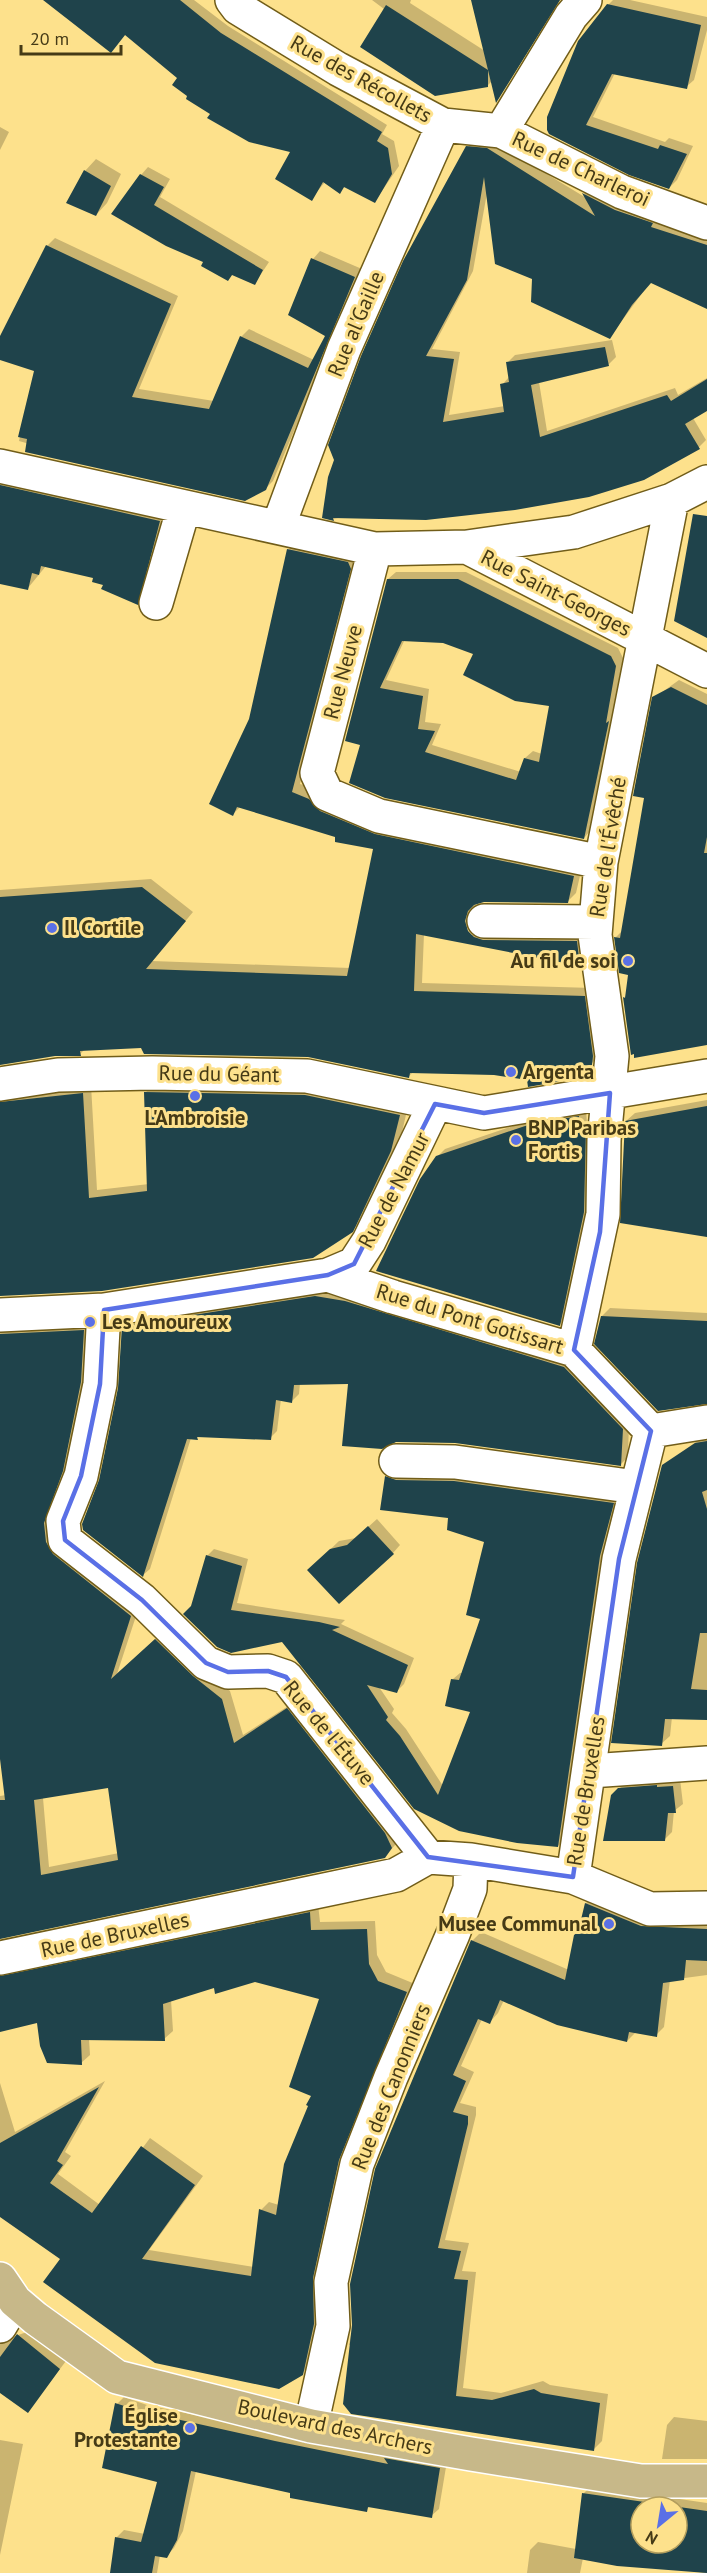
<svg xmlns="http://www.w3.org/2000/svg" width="707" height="2573" font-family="'PT Sans',sans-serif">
  <rect width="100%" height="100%" fill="#fde18c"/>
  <path fill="#0003" fill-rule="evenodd" d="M 65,0 L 194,0 L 228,26 L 387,125 L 382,134 L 394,141 L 399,166 L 375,201 L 346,186 L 339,192 L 325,182 L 311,199 L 292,151 L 212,114 L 189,96 L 179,78 L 126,34 L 111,51 Z
    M 372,0 L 411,0 L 410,3 L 485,51 L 473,0 L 560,0 L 497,100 L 492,81 L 487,86 Z
    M 613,0 L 630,0 L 707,17 L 707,30 L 694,80 L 686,87 L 615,73 L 593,117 L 665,142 L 669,138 L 693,146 L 677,180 L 669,188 L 550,133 L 608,5 Z
    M 0,127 L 9,132 L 0,150 Z
    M 475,140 L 494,142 L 588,199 L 584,193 L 591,187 L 707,237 L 707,307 L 651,281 L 610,337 L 534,278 L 487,193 L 473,271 L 432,349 L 460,352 L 449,415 L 505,406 L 502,385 L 509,377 L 508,362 L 515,355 L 612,340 L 616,357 L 609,364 L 539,382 L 547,431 L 675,388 L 678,395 L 707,378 L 707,409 L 693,418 L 706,440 L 699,447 L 333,519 L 324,517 L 468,147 Z
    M 96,159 L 121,174 L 107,203 L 96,215 L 68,203 L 85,171 Z
    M 148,167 L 170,179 L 160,197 L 269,262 L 255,283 L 233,274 L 228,279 L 205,261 L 167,245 L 141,175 Z
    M 55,238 L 178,296 L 139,389 L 214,401 L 241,337 L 249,329 L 314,360 L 327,335 L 313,259 L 320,251 L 362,269 L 273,481 L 265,489 L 61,453 L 19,441 L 35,370 L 0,358 L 0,338 L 47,246 Z
    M 0,473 L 168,512 L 146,595 L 137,603 L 95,577 L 46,566 L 28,588 L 0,582 Z
    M 297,541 L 358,559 L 300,784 L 582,867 L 576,893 L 567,902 L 483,901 L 476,903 L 473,912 L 585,933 L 588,956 L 580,964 L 424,934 L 422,983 L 593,988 L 600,1055 L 578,1077 L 529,1078 L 495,1073 L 414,1071 L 408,1077 L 308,1056 L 142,1046 L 85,1049 L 80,1054 L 55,1055 L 0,1063 L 0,890 L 151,879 L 193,912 L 152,961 L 350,968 L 375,848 L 240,807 L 233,814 L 250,720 L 288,550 ZM 464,924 L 474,935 L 470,935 Z
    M 396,572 L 466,572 L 618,648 L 623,658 L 612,718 L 616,716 L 591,830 L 584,838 L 362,743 L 388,579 ZM 405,639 L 443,641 L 475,654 L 551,705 L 542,754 L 533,751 L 525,758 L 521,772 L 432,745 L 441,724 L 425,722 L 429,689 L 386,680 Z
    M 679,680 L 707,694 L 707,1043 L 624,998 L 627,995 L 629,974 L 621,972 L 616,937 L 623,930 L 645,797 L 654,698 Z
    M 154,1084 L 314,1087 L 408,1106 L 400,1141 L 361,1221 L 352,1231 L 0,1295 L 0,1091 L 91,1085 L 97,1190 L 149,1184 L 145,1093 Z
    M 707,1100 L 707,1201 L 626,1121 L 635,1113 Z
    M 586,1110 L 587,1123 L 593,1121 L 591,1203 L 567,1317 L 559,1325 L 437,1157 L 445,1149 L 540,1117 Z
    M 323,1290 L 571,1360 L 629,1421 L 628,1457 L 621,1464 L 350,1383 L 300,1383 L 299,1394 L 292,1401 L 281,1399 L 277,1431 L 270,1438 L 200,1435 L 197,1438 L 191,1438 L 150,1569 L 143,1575 L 101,1480 L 120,1388 L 123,1327 L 131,1320 Z
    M 610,1308 L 707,1313 L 707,1404 L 602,1316 Z
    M 92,1322 L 89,1372 L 71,1461 L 52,1513 L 139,1607 L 117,1674 L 164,1631 L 201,1668 L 230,1691 L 243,1735 L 296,1701 L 400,1839 L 385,1857 L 0,1937 L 0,1796 L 6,1795 L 41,1775 L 49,1867 L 119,1853 L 107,1775 L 0,1739 L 0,1323 Z
    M 707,1434 L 707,1719 L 672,1717 L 670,1736 L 661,1744 L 663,1466 Z
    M 393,1470 L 461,1474 L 620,1496 L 565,1839 L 558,1846 L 460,1830 L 283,1640 L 193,1606 L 207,1556 L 214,1549 L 248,1559 L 237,1603 L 345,1620 L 341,1624 L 414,1658 L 404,1684 L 397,1691 L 379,1687 L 394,1709 L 392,1713 L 406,1729 L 443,1786 L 472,1711 L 453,1679 L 460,1673 L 463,1673 L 482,1618 L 486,1541 L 387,1477 Z
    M 377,1519 L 400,1545 L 393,1553 L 309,1570 L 339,1541 L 356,1538 Z
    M 680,1779 L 683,1804 L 674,1811 L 672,1832 L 664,1840 L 612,1796 L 627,1781 Z
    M 595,1895 L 707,1921 L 707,1975 L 670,1980 L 664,2027 L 656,2035 L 636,2032 L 627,2041 L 504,2000 L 498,2013 L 490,2022 L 482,2019 L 461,2066 L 474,2072 L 460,2103 L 476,2107 L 476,2115 L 445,2240 L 469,2243 L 462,2271 L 476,2272 L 463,2388 L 501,2393 L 543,2381 L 550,2385 L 608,2394 L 602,2441 L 593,2450 L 352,2413 L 352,2344 L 349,2345 L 353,2325 L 472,1941 L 481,1932 L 569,1970 L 586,1903 Z
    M 318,1904 L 320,1922 L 375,1921 L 377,1955 L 386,1972 L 415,1984 L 322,2315 L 311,2364 L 302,2373 L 62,2259 L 0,2215 L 0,2083 L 15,2132 L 105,2081 L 65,2152 L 71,2156 L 58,2174 L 100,2205 L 150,2138 L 203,2176 L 149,2250 L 254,2267 L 261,2210 L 269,2202 L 279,2205 L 313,2095 L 321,1998 L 255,1980 L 215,1986 L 171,2000 L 173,2031 L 164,2039 L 89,2039 L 90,2055 L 81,2063 L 38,2022 L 0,2031 L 0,1972 Z
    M 30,2331 L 66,2361 L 28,2411 L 0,2391 L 0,2336 L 9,2338 Z
    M 124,2397 L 147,2405 L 389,2455 L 447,2461 L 439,2509 L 431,2516 L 370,2506 L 366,2510 L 196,2471 L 183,2531 L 174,2548 L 166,2556 L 160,2555 L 157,2573 L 111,2573 L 117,2537 L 124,2530 L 145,2534 L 158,2481 L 117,2404 Z
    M 674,2417 L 707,2421 L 707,2459 L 662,2459 L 667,2425 Z
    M 0,2440 L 23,2444 L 0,2555 Z
    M 591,2486 L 707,2503 L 707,2573 L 583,2558 L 580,2573 L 527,2573 L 530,2550 L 538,2542 L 576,2549 L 584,2493 ZM 641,2507 L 677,2507 L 677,2543 L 641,2543 Z"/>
  <path fill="#1f434b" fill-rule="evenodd" d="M 43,0 L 180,0 L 221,33 L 382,132 L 377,141 L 388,148 L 392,174 L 375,203 L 344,187 L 340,194 L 323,182 L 312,201 L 275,179 L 290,152 L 249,142 L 207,118 L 210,114 L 186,99 L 187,96 L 172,85 L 177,78 L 125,35 L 111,53 Z
    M 471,0 L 560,0 L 496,103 Z
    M 607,4 L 701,25 L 687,89 L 612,74 L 586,125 L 658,149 L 660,145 L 687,154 L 669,189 L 629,175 L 549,134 L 547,130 L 547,117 L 578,41 Z
    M 386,5 L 488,70 L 488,87 L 435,96 L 360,47 Z
    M 466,146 L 487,148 L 595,216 L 582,193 L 615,210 L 653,223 L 651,227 L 707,245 L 707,309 L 651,283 L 632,305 L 610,339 L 531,302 L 532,279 L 495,264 L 484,177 L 467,280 L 426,356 L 454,359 L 443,422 L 504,412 L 500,384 L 509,382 L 506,362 L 605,347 L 609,366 L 531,385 L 540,437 L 667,395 L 671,401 L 707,379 L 707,411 L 685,424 L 700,449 L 644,480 L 589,497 L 515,510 L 426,520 L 333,518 L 334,521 L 322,518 L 328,477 L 334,460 L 328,445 L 361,356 L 403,261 Z
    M 84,170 L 111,186 L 96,216 L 66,203 Z
    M 140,174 L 164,187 L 154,205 L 263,270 L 255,285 L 232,275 L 228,281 L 201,266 L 203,262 L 166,246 L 111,214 Z
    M 46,245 L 171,304 L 132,397 L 209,409 L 240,336 L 308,368 L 325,336 L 288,315 L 311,258 L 355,277 L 266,490 L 245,501 L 25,452 L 27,439 L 18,437 L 34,371 L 0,360 L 0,336 Z
    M 0,485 L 160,521 L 138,605 L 101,589 L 103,585 L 92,582 L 93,578 L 41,566 L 39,575 L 32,573 L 28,590 L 0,584 Z
    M 693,514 L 707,516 L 707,638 L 674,621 Z
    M 287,549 L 348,562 L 351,569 L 292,792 L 309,799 L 320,811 L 375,834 L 574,876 L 568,903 L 484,902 L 474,905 L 468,911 L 465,921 L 468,931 L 474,937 L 483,940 L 577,941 L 580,966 L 416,934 L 414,991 L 585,996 L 593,1056 L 592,1065 L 585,1067 L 579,1078 L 528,1087 L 527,1080 L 494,1075 L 410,1073 L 409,1078 L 308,1057 L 144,1054 L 141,1048 L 80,1051 L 81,1056 L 55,1056 L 0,1065 L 0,897 L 142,887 L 186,921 L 146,969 L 347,976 L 373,849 L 335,842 L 335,837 L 237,807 L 233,816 L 209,804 L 249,719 Z
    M 387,579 L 458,579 L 611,656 L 616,666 L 606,723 L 609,721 L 584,839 L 385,798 L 349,783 L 360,745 L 345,741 ZM 402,641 L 443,643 L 473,654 L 463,675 L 515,701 L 549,706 L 539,762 L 524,758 L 516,780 L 425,752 L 435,731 L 418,729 L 423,696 L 380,688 Z
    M 671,687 L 707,705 L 707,837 L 704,853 L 707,853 L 707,1045 L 634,1058 L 634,1054 L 631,1055 L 623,997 L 625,998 L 628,975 L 619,973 L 614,937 L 620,938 L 644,798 L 633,796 L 652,697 Z
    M 144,1092 L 305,1095 L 400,1115 L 391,1151 L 353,1232 L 313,1258 L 102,1291 L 0,1296 L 0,1102 L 83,1093 L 89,1198 L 147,1191 Z
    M 707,1106 L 707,1237 L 620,1223 L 625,1121 Z
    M 579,1116 L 580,1129 L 586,1128 L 584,1212 L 560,1326 L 376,1271 L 420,1179 L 436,1156 L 531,1124 Z
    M 315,1296 L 345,1301 L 564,1367 L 623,1429 L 621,1466 L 455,1443 L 396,1442 L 382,1449 L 342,1446 L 348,1384 L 294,1385 L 292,1403 L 276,1400 L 271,1440 L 197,1437 L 198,1440 L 187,1439 L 143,1577 L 83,1530 L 82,1524 L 99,1480 L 118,1388 L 122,1326 Z
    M 601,1316 L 707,1321 L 707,1404 L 658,1411 L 594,1344 Z
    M 84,1330 L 81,1382 L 63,1471 L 44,1523 L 46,1542 L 53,1554 L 131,1616 L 111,1679 L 155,1639 L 193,1676 L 222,1699 L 234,1743 L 287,1708 L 385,1833 L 392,1848 L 385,1858 L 0,1939 L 0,1800 L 5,1800 L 0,1759 L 0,1334 ZM 108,1788 L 118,1860 L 41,1875 L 34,1800 Z
    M 707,1441 L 707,1490 L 702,1492 L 707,1509 L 707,1633 L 700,1633 L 691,1689 L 707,1690 L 707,1720 L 665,1719 L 662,1746 L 611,1743 L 637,1563 L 662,1465 L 695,1443 Z
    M 385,1476 L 396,1480 L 454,1481 L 614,1503 L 600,1556 L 558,1847 L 517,1843 L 459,1831 L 414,1809 L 282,1642 L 231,1653 L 217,1647 L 183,1614 L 191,1606 L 206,1555 L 242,1566 L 231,1610 L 319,1622 L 340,1627 L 332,1630 L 408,1665 L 397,1693 L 367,1685 L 388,1717 L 386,1720 L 400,1736 L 438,1795 L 470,1712 L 445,1706 L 451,1679 L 459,1680 L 480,1619 L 466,1615 L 484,1542 L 447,1530 L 448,1518 L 380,1510 Z
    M 368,1526 L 394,1554 L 339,1604 L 307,1570 L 330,1549 L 347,1545 Z
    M 657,1785 L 657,1787 L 673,1786 L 676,1813 L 668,1813 L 665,1841 L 603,1841 L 611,1795 L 618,1788 Z
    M 585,1903 L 641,1926 L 707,1929 L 707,1961 L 686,1960 L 684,1980 L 663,1983 L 657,2037 L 629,2032 L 627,2042 L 557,2025 L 500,2000 L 490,2024 L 478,2019 L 453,2075 L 466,2081 L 453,2112 L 468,2116 L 468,2124 L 438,2248 L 461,2251 L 454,2279 L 468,2280 L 456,2396 L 492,2400 L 534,2389 L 541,2393 L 600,2403 L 594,2451 L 351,2414 L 343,2404 L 352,2325 L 350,2284 L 375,2169 L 471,1940 L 565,1980 L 574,1935 L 578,1932 Z
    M 310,1912 L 311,1930 L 367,1929 L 369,1964 L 378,1981 L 407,1992 L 339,2160 L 313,2278 L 314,2324 L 303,2375 L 279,2389 L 155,2363 L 43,2282 L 60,2259 L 0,2217 L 0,2143 L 99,2087 L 57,2161 L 63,2165 L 50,2183 L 92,2213 L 141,2146 L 195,2185 L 142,2259 L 251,2276 L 259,2209 L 276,2215 L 284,2164 L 308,2106 L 306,2105 L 311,2096 L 289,2087 L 319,1999 L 255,1982 L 215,1994 L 214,1988 L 163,2004 L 165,2041 L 81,2040 L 82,2065 L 47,2063 L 40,2046 L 37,2023 L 0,2032 L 0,1976 Z
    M 17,2334 L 60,2369 L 28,2413 L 0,2393 L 0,2357 Z
    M 115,2403 L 140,2411 L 275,2441 L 388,2464 L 384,2458 L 440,2468 L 432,2518 L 368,2507 L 367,2512 L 290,2498 L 290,2493 L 191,2471 L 177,2540 L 167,2558 L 155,2556 L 152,2573 L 110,2573 L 115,2537 L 141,2542 L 157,2482 L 102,2468 Z
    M 582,2493 L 707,2511 L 707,2573 L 617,2566 L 574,2558 ZM 641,2507 L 677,2507 L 677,2543 L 641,2543 Z"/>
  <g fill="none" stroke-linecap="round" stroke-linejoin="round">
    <g stroke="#715d19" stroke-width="36">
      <path id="minor" d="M 232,0 L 238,8 L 338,69 L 443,125 L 501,131
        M 585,0 L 571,16 L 501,131 L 622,192 L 707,223
        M 0,466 L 375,549 L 467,547 L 574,532 L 672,500 L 707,482
        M 278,527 L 344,349 L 443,125
        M 467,547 L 707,671
        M 375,549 L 317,773 L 327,794 L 379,816 L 601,862
        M 156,603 L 184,507
        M 484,921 L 595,922
        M 0,1084 L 58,1075 L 152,1073 L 307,1076 L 484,1113 L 707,1076
        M 328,1275 L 393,1297 L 574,1350 L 651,1431
        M 104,1310 L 100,1384 L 81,1476 L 63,1521 L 65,1540 L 142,1600 L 206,1663 L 228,1672 L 268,1671 L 286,1677 L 428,1857
        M 0,1315 L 104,1310 L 328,1275 L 354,1264 L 369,1241 L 435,1104
        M 574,1350 L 603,1214 L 604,1140 L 612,1056 L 595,935 L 601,862 L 672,500
        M 651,1431 L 707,1422
        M 396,1461 L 455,1462 L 636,1487
        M 590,1771 L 707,1763
        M 573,1877 L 619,1559 L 651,1431
        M 0,1958 L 396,1875 L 428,1857 L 471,1860 L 573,1877 L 650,1909 L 707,1908
        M 0,2326 L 15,2301
        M 311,2426 L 333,2326 L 331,2282 L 357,2164 L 391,2077 L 453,1934 L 470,1889 L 471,1860"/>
    </g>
    <g stroke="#fff" stroke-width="36">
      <path id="major" d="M 0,2279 L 15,2301 L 35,2318 L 117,2377 L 311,2426 L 471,2454 L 641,2481 L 707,2481"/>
    </g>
    <use href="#minor" stroke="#fff" stroke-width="33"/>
    <use href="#major" stroke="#c7b889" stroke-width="33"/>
  </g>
  <path fill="none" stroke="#5a70e6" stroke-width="4.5" stroke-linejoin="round" d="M 610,1093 L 600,1232 L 574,1350 L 651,1431 L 619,1559 L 573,1877 L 428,1857 L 286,1677 L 268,1671 L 228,1672 L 206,1663 L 142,1600 L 65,1540 L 63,1521 L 81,1476 L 100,1384 L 104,1310 L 328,1275 L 354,1264 L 435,1104 L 484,1113 Z"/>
  <g fill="#5a70e6" stroke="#fde18c" stroke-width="2">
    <circle cx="52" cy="928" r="6"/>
    <circle cx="628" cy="961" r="6"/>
    <circle cx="511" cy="1072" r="6"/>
    <circle cx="195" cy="1096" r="6"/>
    <circle cx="516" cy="1140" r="6"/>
    <circle cx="90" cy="1322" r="6"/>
    <circle cx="609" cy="1924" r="6"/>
    <circle cx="190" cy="2428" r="6"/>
  </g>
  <g text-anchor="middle" stroke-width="6" stroke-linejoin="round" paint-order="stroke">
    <g font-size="21" fill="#453a16" stroke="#fde18c">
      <text transform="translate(361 79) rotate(29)" y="7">Rue des Récollets</text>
      <text transform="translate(581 169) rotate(25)" y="7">Rue de Charleroi</text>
      <text transform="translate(356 324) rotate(-67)" y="7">Rue al'Gaille</text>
      <text transform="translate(556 593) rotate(27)" y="7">Rue Saint-Georges</text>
      <text transform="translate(343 672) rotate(-75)" y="7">Rue Neuve</text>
      <text transform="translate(608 847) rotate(-81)" y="7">Rue de l'Évêché</text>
      <text transform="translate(219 1074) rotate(1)" y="7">Rue du Géant</text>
      <text transform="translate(394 1190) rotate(-62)" y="7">Rue de Namur</text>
      <text transform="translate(470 1319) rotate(17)" y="7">Rue du Pont Gotissart</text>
      <text transform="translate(329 1733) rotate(50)" y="7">Rue de l'Étuve</text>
      <text transform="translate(586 1791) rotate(-81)" y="7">Rue de Bruxelles</text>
      <text transform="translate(115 1935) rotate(-12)" y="7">Rue de Bruxelles</text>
      <text transform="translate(391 2087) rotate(-68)" y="7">Rue des Canonniers</text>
      <text transform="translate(335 2427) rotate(12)" y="7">Boulevard des Archers</text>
    </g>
    <g font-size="21" font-weight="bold" fill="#453a16" stroke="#fde18c" text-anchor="start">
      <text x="64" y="935">Il Cortile</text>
      <text x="616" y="968" text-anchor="end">Au fil de soi</text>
      <text x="523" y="1079">Argenta</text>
      <text x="195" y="1125" text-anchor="middle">L'Ambroisie</text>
      <text x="528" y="1135">BNP Paribas<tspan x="528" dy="24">Fortis</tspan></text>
      <text x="102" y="1329">Les Amoureux</text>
      <text x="597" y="1931" text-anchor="end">Musee Communal</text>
      <text x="178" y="2423" text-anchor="end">Église<tspan x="178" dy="24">Protestante</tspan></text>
    </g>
  </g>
  <g transform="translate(659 2525) rotate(210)"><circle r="28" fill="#fde18c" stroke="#b39e5d" stroke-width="1.5"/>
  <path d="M0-4.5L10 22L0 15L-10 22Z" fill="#5a70e6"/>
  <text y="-9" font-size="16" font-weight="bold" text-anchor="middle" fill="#453a16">N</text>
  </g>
  <path d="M21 45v9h100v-9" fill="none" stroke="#453a16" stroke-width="3"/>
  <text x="30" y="45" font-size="18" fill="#453a16" stroke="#fde18c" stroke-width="4.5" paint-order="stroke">20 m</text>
</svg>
